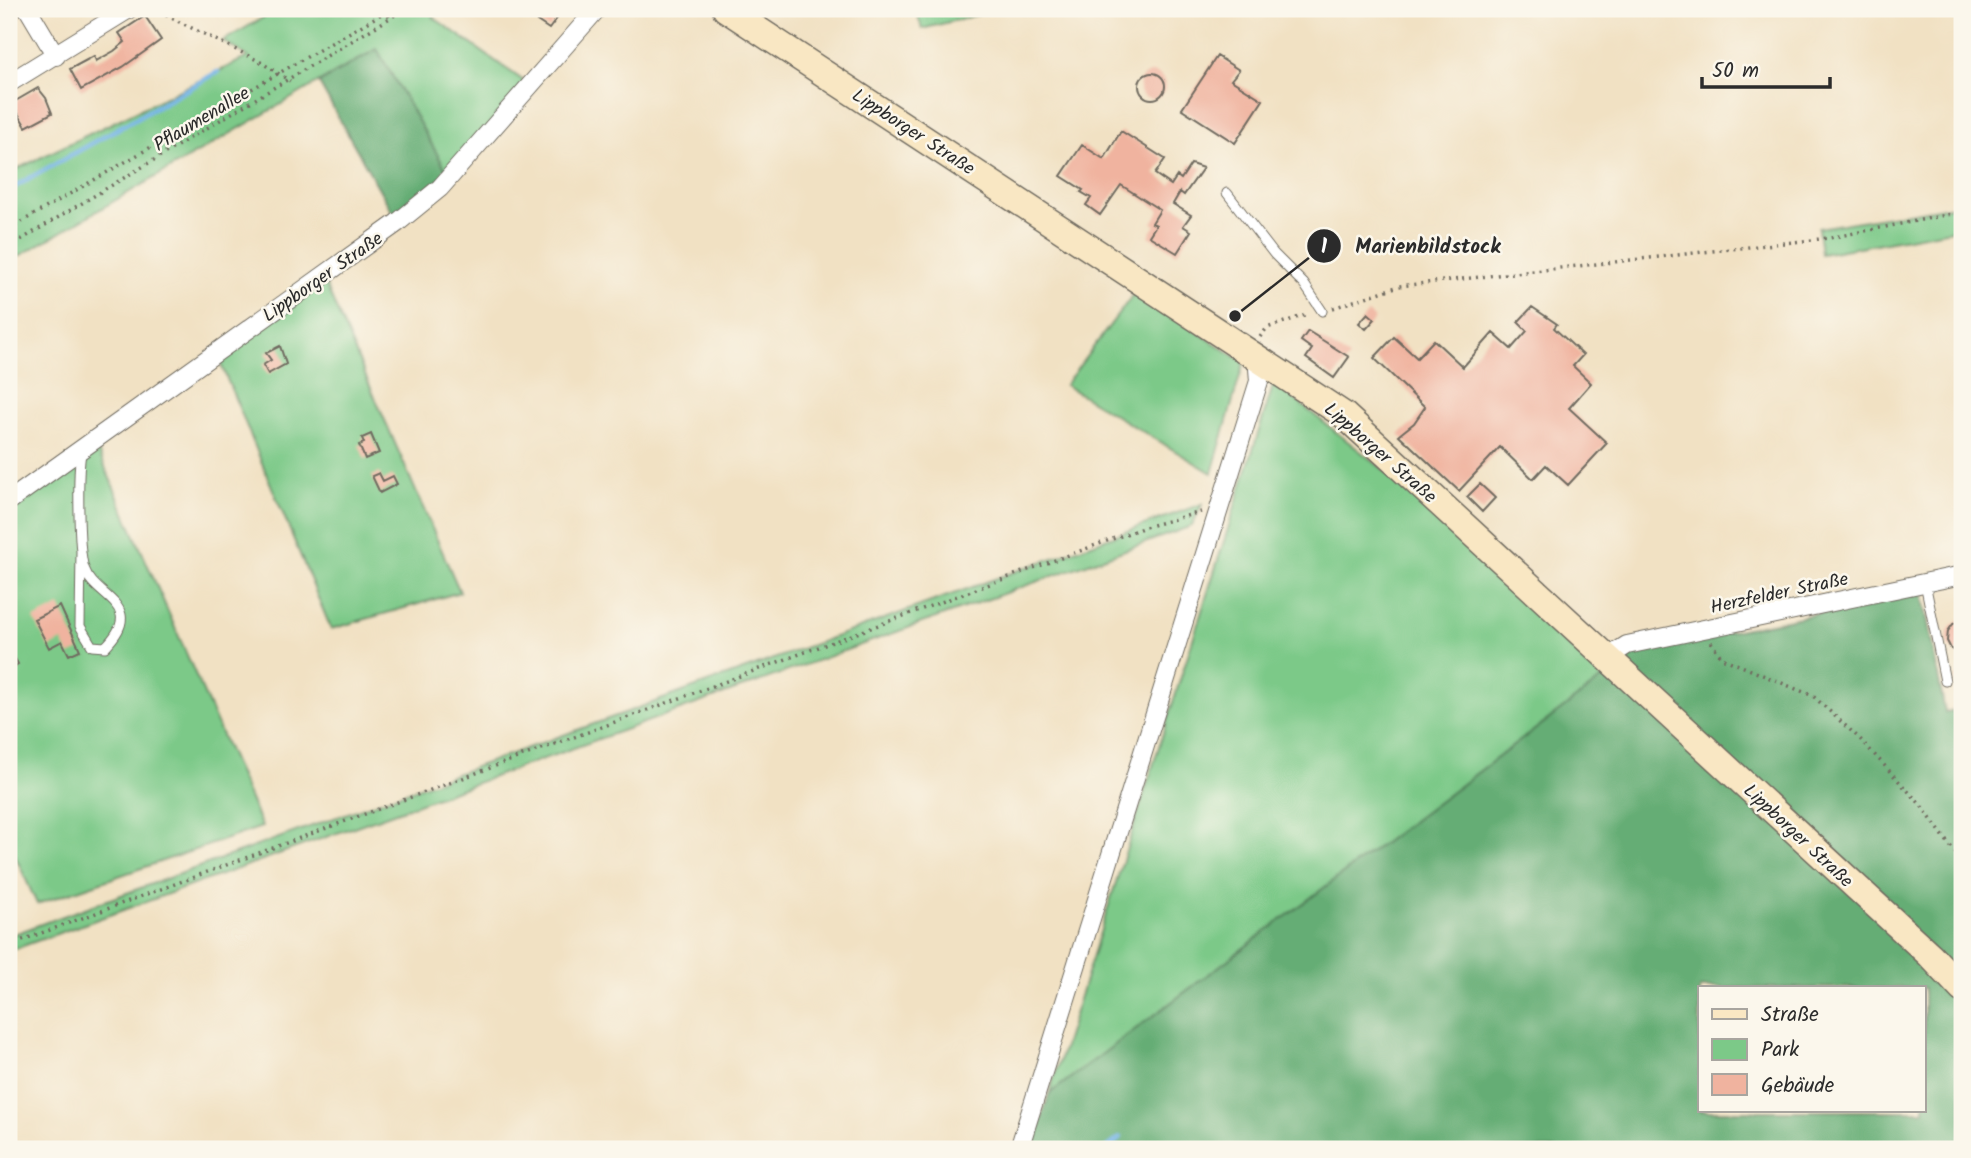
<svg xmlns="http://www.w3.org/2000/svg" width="1971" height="1158" font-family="Kalam,sans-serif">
  <rect width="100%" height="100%" fill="#fbf7ec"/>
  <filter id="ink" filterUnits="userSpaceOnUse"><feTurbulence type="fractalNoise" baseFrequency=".0143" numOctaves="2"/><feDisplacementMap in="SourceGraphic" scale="14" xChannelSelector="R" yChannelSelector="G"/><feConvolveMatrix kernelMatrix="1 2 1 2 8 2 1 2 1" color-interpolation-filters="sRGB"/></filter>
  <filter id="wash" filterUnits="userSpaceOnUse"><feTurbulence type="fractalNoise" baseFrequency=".00686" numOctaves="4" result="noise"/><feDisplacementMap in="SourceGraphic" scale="28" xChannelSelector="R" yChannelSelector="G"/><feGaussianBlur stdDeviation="1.57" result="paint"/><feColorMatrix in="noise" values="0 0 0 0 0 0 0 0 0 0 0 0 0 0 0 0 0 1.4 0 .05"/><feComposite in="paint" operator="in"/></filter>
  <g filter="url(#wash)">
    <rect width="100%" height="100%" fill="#f1e1c3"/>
    <path fill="#7cc988" stroke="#547a5a" stroke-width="2" d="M 278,9 L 446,9 L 433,17 L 528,84 L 448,173 L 376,49 L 9,262 L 9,173 L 248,57 L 223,41 Z
      M 916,9 L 1000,9 L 922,29 Z
      M 1962,204 L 1962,228 L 1821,254 L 1818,228 Z
      M 324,281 L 460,592 L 331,629 L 217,355 Z
      M 1135,292 L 1244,362 L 1212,473 L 1065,385 Z
      M 1274,383 L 1422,500 L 1606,682 L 1049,1094 Z
      M 94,442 L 262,827 L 37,904 L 9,842 L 9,505 Z
      M 1202,504 L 1192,526 L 9,951 L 9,936 L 52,920 Z"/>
    <path fill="#65ad74" stroke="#486c50" stroke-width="2" fill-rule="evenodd" d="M 377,49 L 448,173 L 394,215 L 319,83 Z
      M 1922,592 L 1945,712 L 1962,709 L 1962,992 L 1953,998 L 1962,1008 L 1962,1149 L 1033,1149 L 1049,1094 L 1641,650 ZM 1700,988 L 1924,988 L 1924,1111 L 1700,1111 Z"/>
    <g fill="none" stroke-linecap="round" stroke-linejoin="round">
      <path stroke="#72b3e6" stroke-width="5" d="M 9,190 L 218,72
        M 1106,1149 L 1120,1138"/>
    </g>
    <g id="blocks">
      <path fill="#f0b39f" d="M 9,9 L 16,17 L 9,21 Z
        M 539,9 L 564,9 L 549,29 L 537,21 L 543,12 Z
        M 145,16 L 161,40 L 123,67 L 81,90 L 70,69 L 94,56 L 96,61 L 114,51 L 125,42 L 119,33 Z
        M 1217,56 L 1239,70 L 1231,80 L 1263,100 L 1235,143 L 1182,109 Z
        M1139 86a13 13 0 1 1 26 0a13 13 0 1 1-26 0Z
        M 38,88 L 46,98 L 52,113 L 26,127 L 12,103 Z
        M 1121,131 L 1165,159 L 1155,174 L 1171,185 L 1177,176 L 1181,179 L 1191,164 L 1203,168 L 1184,195 L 1180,192 L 1173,204 L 1191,215 L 1183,226 L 1191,231 L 1177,253 L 1149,236 L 1156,225 L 1152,223 L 1160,210 L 1121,185 L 1100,215 L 1086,205 L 1091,198 L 1081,192 L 1083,190 L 1061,176 L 1082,145 L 1104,159 Z
        M 1532,307 L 1557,324 L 1554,328 L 1583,355 L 1573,366 L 1591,383 L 1569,408 L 1607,443 L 1568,485 L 1546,465 L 1533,479 L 1500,447 L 1459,491 L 1399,435 L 1414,423 L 1425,407 L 1374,358 L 1394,337 L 1417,358 L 1434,340 L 1463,367 L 1493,333 L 1511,349 L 1527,331 L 1518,322 Z
        M 1368,313 L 1375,319 L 1366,329 L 1359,323 Z
        M 1308,331 L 1349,357 L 1334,378 L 1306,358 L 1312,349 L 1301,341 Z
        M 280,346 L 286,364 L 268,374 L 263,365 L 271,360 L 266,353 Z
        M 371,434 L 379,453 L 365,459 L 359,445 L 364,443 L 362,438 Z
        M 379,473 L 383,481 L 393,476 L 397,484 L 380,493 L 372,476 Z
        M 1480,484 L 1495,498 L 1482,512 L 1467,497 Z
        M 60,606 L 80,650 L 69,655 L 62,641 L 49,648 L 34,619 Z
        M 1962,620 L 1962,655 L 1951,649 L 1947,641 L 1948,631 L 1953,624 Z
        M 9,648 L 18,664 L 9,670 Z
        M 1962,675 L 1962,700 L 1961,700 L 1955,677 Z"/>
    </g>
  </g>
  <g filter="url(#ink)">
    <use href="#blocks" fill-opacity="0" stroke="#706b60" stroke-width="2"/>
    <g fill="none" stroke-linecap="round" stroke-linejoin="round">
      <g stroke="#706b60" stroke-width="11">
        <path id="lane" d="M 1227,193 L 1274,254 L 1304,284 L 1322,311
          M 81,551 L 80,626 L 92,646 L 105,647 C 148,604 94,599 84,568 C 78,550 77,466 82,449
          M 1925,583 L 1945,681"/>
      </g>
      <g stroke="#706b60" stroke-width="20">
        <path id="street" d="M 28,9 L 56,56
          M 9,83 L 129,9
          M 9,501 L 397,223 L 440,188 L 597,9
          M 1607,658 L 1627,645 L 1962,575
          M 1019,1149 L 1259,381 L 1257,356"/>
      </g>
      <g stroke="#706b60" stroke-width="29">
        <path id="secondary" d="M 726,9 L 1344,415 L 1930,955 L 1962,989"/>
      </g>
      <path stroke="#706b60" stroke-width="3.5" stroke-dasharray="2 5" stroke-linecap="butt" d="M 153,9 L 259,61 L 290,81
        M 385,9 L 390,18
        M 9,229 L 390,9
        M 9,247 L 405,9
        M 1333,308 L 1399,286 L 1829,238 L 1962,212
        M 1260,337 L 1267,328 L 1308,314
        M 1711,642 L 1722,658 L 1813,696 L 1860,739 L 1920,804 L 1962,862
        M 9,945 L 1145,527 L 1201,512"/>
      <use href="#lane" stroke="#fff" stroke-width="9"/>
      <use href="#street" stroke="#fff" stroke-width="18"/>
      <use href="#secondary" stroke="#f9e7c3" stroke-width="26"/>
    </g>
  </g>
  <g text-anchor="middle" stroke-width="5" stroke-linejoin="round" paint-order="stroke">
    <g font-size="19" fill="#2b2b2b" stroke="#fbf7ec">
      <text transform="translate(201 118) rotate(-31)" y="7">Pflaumenallee</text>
      <text transform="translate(914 131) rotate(33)" y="7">Lippborger Straße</text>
      <text transform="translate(322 276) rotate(-35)" y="7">Lippborger Straße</text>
      <text transform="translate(1381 452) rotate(41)" y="7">Lippborger Straße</text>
      <text transform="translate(1779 592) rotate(-12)" y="7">Herzfelder Straße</text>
      <text transform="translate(1799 835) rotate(43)" y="7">Lippborger Straße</text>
    </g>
  </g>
  <path fill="none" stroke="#2b2b2b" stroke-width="2.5" d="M1235 316L1324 246"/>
  <g fill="#2b2b2b" stroke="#fbf7ec" stroke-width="2.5">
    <circle cx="1235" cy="316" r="7"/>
    <circle cx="1324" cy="246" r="18"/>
  </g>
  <g font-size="21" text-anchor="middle" font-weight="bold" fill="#fff">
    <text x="1324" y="253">1</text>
  </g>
  <g font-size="21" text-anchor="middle" font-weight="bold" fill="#2b2b2b" stroke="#fbf7ec" stroke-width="5" stroke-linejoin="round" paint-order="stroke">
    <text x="1428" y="253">Marienbildstock</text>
  </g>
  <rect width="1971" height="1158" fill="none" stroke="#fbf7ec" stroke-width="35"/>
  <rect x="1698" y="986" width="228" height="126" fill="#fbf7ec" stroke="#a8a59f" stroke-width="2"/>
  <rect x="1712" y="1009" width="35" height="10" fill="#f9e7c3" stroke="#a8a59f" stroke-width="2"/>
  <text x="1761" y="1021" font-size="21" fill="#2b2b2b">Straße</text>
  <rect x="1712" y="1039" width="35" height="21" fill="#7cc988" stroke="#a8a59f" stroke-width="2"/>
  <text x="1761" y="1056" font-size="21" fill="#2b2b2b">Park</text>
  <rect x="1712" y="1074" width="35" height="21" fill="#f0b39f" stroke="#a8a59f" stroke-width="2"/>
  <text x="1761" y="1092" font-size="21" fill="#2b2b2b">Gebäude</text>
  <path d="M1702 77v10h128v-10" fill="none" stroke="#2b2b2b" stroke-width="3.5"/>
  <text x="1712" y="77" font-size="21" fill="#2b2b2b" stroke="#fbf7ec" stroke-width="5" paint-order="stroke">50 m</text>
</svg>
